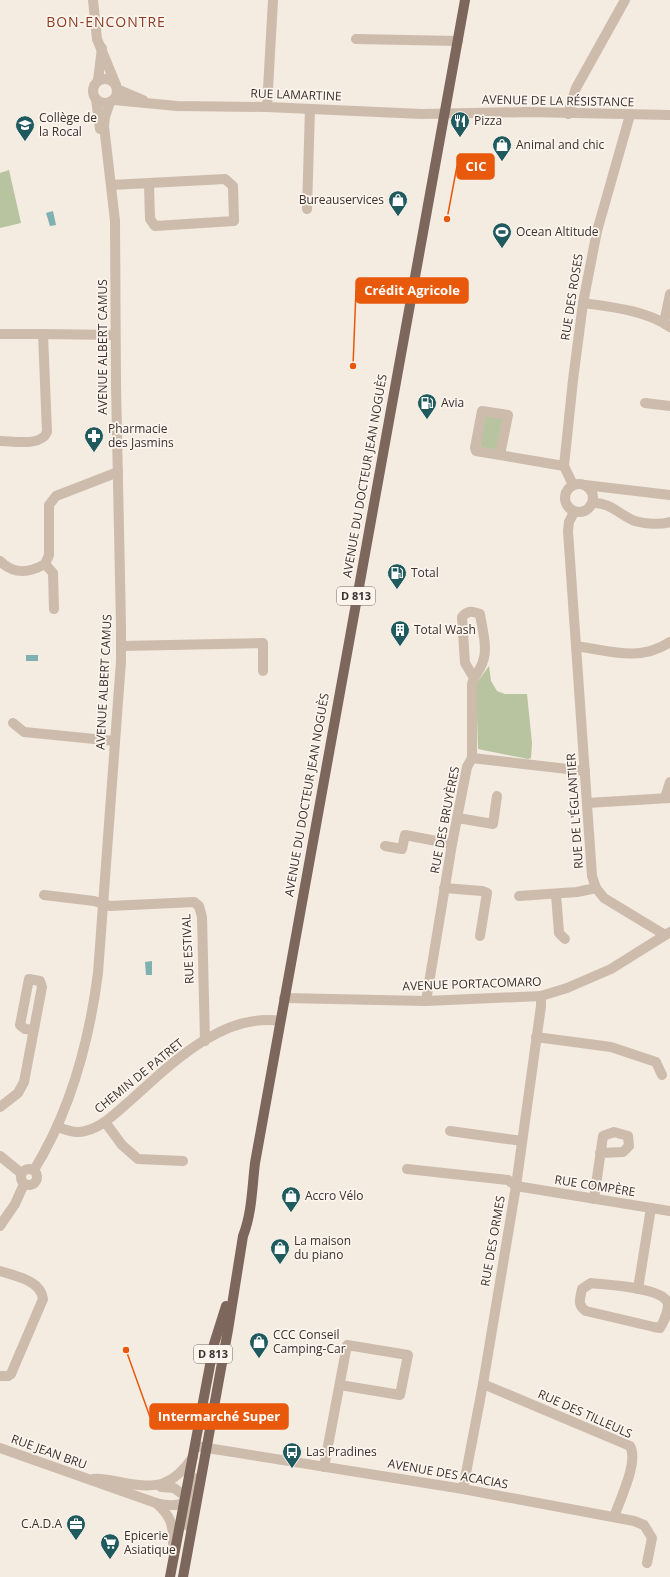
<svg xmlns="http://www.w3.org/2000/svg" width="670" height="1577" font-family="'Open Sans',sans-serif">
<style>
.green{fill:#b8c4a0}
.water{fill:#7fb0b2}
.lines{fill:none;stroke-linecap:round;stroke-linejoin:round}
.minor{stroke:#cdbbac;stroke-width:10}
.major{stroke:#7d675c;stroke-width:10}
.labels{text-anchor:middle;stroke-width:3.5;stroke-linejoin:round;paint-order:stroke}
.shield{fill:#fbf5ee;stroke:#756b66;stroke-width:1}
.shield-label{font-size:11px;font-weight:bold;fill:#3b302b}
.street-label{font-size:12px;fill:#3b302b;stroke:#fbf5ee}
.poi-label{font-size:12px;fill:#3b302b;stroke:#fbf5ee;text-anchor:start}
.quarter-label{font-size:14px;letter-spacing:1px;fill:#8c3b22;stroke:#fbf5ee}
.leader{fill:none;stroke:#e8590c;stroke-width:1.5}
.callout-dot{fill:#e8590c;stroke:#fbf5ee;stroke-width:1.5}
.callout{fill:#e8590c;stroke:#e8590c;stroke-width:1.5}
.callout-label{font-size:13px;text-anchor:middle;font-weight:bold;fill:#fff}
</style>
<rect width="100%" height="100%" fill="#f4ebe1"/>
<g class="green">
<path d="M9,170L21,223L0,228V173Z"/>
<path d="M485,415L503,419L497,450L480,447Z"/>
<path d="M489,666L491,681L497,691L505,694H527L532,743L531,758L528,759L478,749L476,684Z"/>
</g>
<g class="water">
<path d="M53,211L56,225L50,226L46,213Z"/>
<rect x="26" y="655" width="12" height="6"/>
<path d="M152,961V975H146L145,962Z"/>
</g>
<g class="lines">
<g class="minor">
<path d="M93,0L97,39L116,85"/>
<path d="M356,39L458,41"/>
<circle cx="105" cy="91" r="12"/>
<path d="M98,80L102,48"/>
<path d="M117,89L143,100"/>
<path d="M96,99L100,129"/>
<path d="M114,100L177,106L267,107L422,114L528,112L670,115"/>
<path d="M267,107L273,0"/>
<path d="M568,114L576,88L625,0"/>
<path d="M111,185L225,179L233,186L234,221L155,226L150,219L149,184"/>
<path d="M307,209L310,109"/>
<path d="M583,303C612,307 645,310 670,327"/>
<path d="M664,323L670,294"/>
<path d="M0,334H43"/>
<path d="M645,403L670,406"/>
<path d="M0,441C13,441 41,447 47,432L43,334L115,335"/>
<path d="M500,455L508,415L482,411L475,448L476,451L564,466"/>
<circle cx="579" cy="498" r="14"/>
<path d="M573,485L564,466L573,380L583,303L597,231L630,115"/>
<path d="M585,485L670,495"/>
<path d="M592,503C611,502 619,515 635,521C645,524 660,525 670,522"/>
<path d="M574,512L569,522L568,531L592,876L596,888L604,898L665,935"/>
<path d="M0,561C14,575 29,573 45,564L49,555V505L56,496L118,472"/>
<path d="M45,564L53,573L54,609"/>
<path d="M121,646L263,643V671"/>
<path d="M576,646C610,651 640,662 670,642"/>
<path d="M13,723L24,732L115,741"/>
<path d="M472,758V684C474,675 481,670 483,661C488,648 482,628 480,614C472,611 468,610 462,617L465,663L474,678"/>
<path d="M665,798L670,782"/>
<path d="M587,803L670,798"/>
<path d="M458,818L493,824L497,796"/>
<path d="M385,846L402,849L405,835L452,844"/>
<path d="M444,888L482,891L487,893L480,936"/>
<path d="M556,894L559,933L565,939"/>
<path d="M44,895L94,901L110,906L194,902L199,906L202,917L205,1041"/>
<path d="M519,896L577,892L596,888"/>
<path d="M284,998L426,1001L541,996L567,988L611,969L670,932"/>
<path d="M426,1001L452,844L467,767L472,758L585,771"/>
<path d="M536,1037L611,1047L656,1062L662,1075"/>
<path d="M0,1107L18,1093L24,1082L42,987L40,981L29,979L20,1025L25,1029L34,1030"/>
<path d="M105,1122L122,1145L138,1159L183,1161"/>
<path d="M58,1127C67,1130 76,1134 85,1131C103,1127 118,1111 132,1099C171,1064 223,1012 280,1021"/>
<path d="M450,1131L522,1141"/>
<path d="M0,1156L21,1173"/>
<circle cx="29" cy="1177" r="8"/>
<path d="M407,1169L508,1180L516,1186L670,1211"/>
<path d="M34,1170C71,1110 89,1043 98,973L121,661V626L116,385L115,221L104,126L105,117L110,102"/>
<path d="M594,1199L603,1136L614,1132L628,1136L629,1146L623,1152L600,1153"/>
<path d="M0,1226L15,1204L24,1184"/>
<path d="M0,1271C15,1276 41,1280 43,1299L11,1374L8,1376H0"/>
<path d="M591,1283C608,1285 658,1287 667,1301C670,1307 664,1322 660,1328L654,1327L586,1311C577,1305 580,1299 582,1289Z"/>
<path d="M638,1289L651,1208"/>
<path d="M483,1384L630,1446C639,1462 620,1499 614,1517"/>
<path d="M195,1446L463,1489L634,1521L644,1525L652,1538L647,1563"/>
<path d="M0,1448L156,1503C170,1515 174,1525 173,1543"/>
<path d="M324,1467L347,1345L408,1355L400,1395L340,1385"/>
<path d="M93,1479C103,1478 113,1481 124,1483C157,1489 173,1486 193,1457"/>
<path d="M161,1487L174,1488L189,1499L188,1526"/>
<path d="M463,1489L483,1384L516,1186L541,1006V996"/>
<path d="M156,1503C185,1510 188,1501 199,1477"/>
</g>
<g class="major">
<path d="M170,1577L214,1344L226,1306"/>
<path d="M183,1577L228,1330L243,1236C252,1213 252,1188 255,1163L465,0"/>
</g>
</g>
<defs>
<g id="restaurant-pin" transform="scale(1)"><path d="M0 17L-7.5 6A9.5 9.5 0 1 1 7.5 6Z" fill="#1f5a5e" stroke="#fbf5ee"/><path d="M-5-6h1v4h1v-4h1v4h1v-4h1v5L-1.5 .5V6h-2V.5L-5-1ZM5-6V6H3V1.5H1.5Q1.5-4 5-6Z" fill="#fff"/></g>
<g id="school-pin" transform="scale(1)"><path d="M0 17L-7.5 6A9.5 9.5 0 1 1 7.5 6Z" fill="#1f5a5e" stroke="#fbf5ee"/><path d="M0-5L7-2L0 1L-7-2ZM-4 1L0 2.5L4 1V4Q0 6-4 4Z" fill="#fff"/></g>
<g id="shop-pin" transform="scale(1)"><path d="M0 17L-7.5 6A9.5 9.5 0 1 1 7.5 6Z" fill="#1f5a5e" stroke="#fbf5ee"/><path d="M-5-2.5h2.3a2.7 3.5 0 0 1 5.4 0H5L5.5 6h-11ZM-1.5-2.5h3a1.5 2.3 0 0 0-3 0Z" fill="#fff"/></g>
<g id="stadium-pin" transform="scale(1)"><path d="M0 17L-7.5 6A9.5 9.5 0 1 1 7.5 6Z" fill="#1f5a5e" stroke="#fbf5ee"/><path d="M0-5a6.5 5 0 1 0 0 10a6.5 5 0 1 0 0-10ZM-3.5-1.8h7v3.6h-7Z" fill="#fff"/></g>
<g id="fuel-pin" transform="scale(1)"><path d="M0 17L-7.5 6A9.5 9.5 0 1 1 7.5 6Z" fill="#1f5a5e" stroke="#fbf5ee"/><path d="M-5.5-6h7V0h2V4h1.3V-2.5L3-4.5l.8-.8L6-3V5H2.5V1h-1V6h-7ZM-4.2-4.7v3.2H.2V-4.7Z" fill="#fff"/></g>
<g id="pharmacy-pin" transform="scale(1)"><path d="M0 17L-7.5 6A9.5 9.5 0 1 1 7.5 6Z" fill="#1f5a5e" stroke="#fbf5ee"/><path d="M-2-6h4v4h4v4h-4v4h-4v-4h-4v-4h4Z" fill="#fff"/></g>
<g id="building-pin" transform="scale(1)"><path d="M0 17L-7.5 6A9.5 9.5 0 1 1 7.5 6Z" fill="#1f5a5e" stroke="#fbf5ee"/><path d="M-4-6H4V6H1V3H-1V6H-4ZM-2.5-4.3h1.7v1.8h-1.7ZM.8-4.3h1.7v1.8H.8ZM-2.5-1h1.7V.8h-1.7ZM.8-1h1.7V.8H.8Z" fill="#fff"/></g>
<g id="bus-pin" transform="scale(1)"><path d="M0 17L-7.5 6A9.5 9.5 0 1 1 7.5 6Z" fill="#1f5a5e" stroke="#fbf5ee"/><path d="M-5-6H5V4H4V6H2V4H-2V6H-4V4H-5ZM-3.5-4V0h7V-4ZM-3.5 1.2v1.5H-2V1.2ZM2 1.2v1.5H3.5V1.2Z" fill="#fff"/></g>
<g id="office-pin" transform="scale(1)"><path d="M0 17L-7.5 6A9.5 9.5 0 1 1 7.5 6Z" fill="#1f5a5e" stroke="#fbf5ee"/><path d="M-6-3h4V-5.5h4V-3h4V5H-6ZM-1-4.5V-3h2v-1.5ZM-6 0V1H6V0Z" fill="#fff"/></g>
<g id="supermarket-pin" transform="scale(1)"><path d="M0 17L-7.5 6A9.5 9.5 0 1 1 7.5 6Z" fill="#1f5a5e" stroke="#fbf5ee"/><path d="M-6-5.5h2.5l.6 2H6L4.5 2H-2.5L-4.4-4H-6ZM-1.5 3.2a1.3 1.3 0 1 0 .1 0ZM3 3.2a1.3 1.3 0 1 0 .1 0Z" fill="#fff"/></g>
</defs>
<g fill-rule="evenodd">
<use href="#restaurant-pin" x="460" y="121"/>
<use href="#school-pin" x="25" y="125"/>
<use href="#shop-pin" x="502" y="145"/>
<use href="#shop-pin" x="398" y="200"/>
<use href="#stadium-pin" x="502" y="232"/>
<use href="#fuel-pin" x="427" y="403"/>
<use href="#pharmacy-pin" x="94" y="436"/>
<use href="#fuel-pin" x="397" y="573"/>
<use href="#building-pin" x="400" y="630"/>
<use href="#shop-pin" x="291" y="1196"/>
<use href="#shop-pin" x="280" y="1248"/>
<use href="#shop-pin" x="259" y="1342"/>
<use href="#bus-pin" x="292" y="1452"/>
<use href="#office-pin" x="76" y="1524"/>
<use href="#supermarket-pin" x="110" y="1543"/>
</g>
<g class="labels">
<g class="shield">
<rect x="337" y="587" width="38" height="18" rx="3"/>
<rect x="194" y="1345" width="38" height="18" rx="3"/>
</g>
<g class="shield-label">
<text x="356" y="600">D 813</text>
<text x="213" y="1358">D 813</text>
</g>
<g class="street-label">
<text transform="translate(296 95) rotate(2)" y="4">RUE LAMARTINE</text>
<text transform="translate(558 101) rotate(1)" y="4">AVENUE DE LA RÉSISTANCE</text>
<text transform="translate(572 297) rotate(-81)" y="4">RUE DES ROSES</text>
<text transform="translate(103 347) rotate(-90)" y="4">AVENUE ALBERT CAMUS</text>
<text transform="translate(365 476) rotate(-80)" y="4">AVENUE DU DOCTEUR JEAN NOGUÈS</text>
<text transform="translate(104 682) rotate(-87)" y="4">AVENUE ALBERT CAMUS</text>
<text transform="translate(307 795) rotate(-80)" y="4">AVENUE DU DOCTEUR JEAN NOGUÈS</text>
<text transform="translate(575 811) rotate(-94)" y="4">RUE DE L'ÉGLANTIER</text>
<text transform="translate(445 820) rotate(-79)" y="4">RUE DES BRUYÈRES</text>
<text transform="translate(188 949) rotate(-93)" y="4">RUE ESTIVAL</text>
<text transform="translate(472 984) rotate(-2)" y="4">AVENUE PORTACOMARO</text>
<text transform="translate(139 1076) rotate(-39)" y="4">CHEMIN DE PATRET</text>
<text transform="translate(595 1186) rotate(9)" y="4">RUE COMPÈRE</text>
<text transform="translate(493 1241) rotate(-80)" y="4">RUE DES ORMES</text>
<text transform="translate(585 1414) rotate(24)" y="4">RUE DES TILLEULS</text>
<text transform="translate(49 1452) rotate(20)" y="4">RUE JEAN BRU</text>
<text transform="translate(448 1474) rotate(10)" y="4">AVENUE DES ACACIAS</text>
</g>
<g class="poi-label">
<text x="39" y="122">Collège de<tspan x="39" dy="14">la Rocal</tspan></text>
<text x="474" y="125">Pizza</text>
<text x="516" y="149">Animal and chic</text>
<text x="384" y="204" text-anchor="end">Bureauservices</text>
<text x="516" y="236">Ocean Altitude</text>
<text x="441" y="407">Avia</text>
<text x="108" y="433">Pharmacie<tspan x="108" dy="14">des Jasmins</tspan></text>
<text x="411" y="577">Total</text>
<text x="414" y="634">Total Wash</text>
<text x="305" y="1200">Accro Vélo</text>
<text x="294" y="1245">La maison<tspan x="294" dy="14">du piano</tspan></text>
<text x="273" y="1339">CCC Conseil<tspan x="273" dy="14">Camping-Car</tspan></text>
<text x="306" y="1456">Las Pradines</text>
<text x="62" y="1528" text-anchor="end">C.A.D.A</text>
<text x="124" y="1540">Epicerie<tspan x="124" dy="14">Asiatique</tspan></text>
</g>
<g class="quarter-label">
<text x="106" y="27">BON-ENCONTRE</text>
</g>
</g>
<path class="leader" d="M447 219L457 166M353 366L356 290M126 1350L150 1417"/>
<g class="callout-dot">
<circle cx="447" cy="219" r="4"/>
<circle cx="353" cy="366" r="4"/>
<circle cx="126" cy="1350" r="4"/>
</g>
<g class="callout">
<rect x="457" y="154" width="37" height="25" rx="4"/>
<rect x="356" y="278" width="112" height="25" rx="4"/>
<rect x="150" y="1404" width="138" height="25" rx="4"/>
</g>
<g class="callout-label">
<text x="476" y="171">CIC</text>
<text x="412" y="295">Crédit Agricole</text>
<text x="219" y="1421">Intermarché Super</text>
</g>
</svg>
